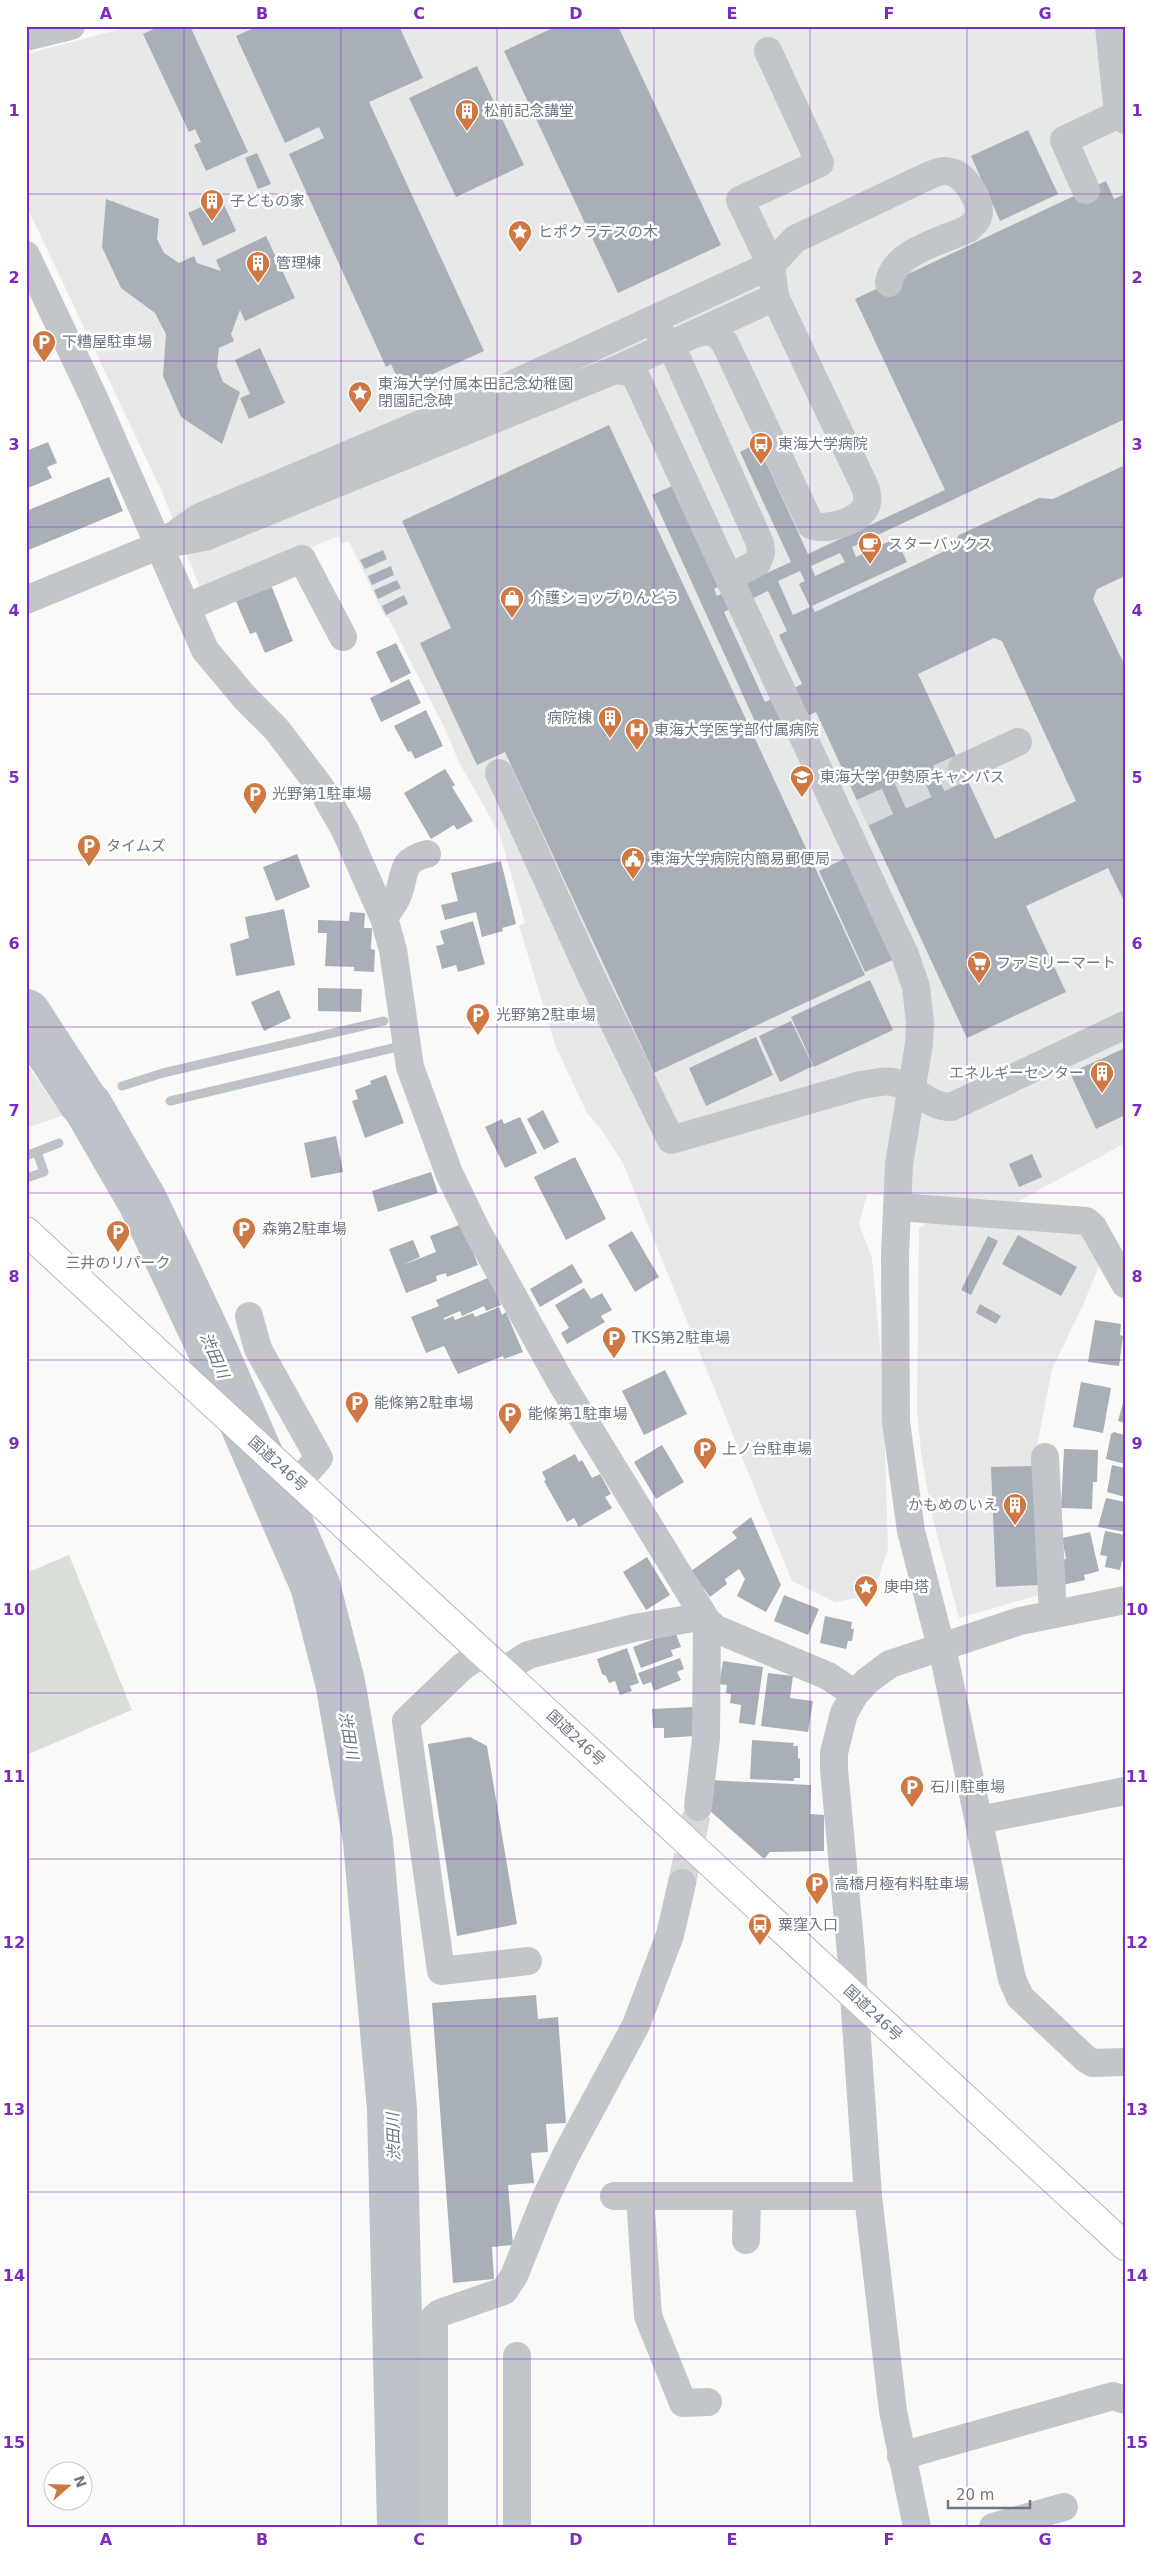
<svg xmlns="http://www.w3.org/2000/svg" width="1151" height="2553" font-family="'DejaVu Sans','Noto Sans JP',sans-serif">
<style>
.built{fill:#e7e9e8}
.green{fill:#d9ded8}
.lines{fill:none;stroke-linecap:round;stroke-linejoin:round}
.stream{stroke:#bdc3c9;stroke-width:9}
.river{stroke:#bdc3c9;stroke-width:50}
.building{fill:#a9afb6;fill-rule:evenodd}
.minor-tunnel{stroke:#d6d9db;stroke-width:28;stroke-dasharray:28 14;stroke-linecap:butt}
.highway-casing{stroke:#b6b8bc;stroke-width:30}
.minor{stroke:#c2c5c9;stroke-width:28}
.highway{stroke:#fff;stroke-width:28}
.grid{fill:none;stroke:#7b2cbf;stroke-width:1;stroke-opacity:0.55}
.labels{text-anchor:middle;stroke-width:5;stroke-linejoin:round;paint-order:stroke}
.poi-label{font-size:15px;fill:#6d7785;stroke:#fff;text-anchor:start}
.street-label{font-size:15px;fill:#6d7785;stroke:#fff}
.water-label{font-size:16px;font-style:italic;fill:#69767f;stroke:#fff}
.neatline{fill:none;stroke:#7b2cbf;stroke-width:2}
.grid-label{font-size:16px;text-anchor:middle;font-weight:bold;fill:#7b2cbf}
</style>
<rect width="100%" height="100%" fill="#f9faf8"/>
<g class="built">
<path d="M132,26H1125V1143L1012,1205L867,1194L859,1224L872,1258L883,1379L888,1549L873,1595L835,1602L792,1581L623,1163L600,1128L587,1113L556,1047L519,926L525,923L500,835L459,762L444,727L388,617H385L349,541L342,544L339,536L208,589L200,588L162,492L26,205V54Z"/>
<path d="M26,1063L62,1116L26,1128Z"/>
<path d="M928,1223L1085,1233L1101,1261L1083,1305L1052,1369L1037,1446L1042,1594L959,1618L931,1512L921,1452L917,1411L919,1228Z"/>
</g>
<path class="green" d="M69,1555L132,1710L26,1755V1573Z"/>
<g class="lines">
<g class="stream">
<path d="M122,1086L163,1073L384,1021"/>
<path d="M170,1101L397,1047"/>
<path d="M88,1107L104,1094"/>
<path d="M26,1156L59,1143"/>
<path d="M26,1178L44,1172L37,1152"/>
</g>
<path class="river" d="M26,1014L82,1100L88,1107L143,1202L208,1340L315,1585L340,1682L368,1841L392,2109L402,2527"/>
</g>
<g class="building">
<path d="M160,26H190L248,152L206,171L194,145L201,142L195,129L189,132L143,34Z"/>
<path d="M258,26H399L423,78L369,102L484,351L402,388L391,364L386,367L289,154L324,138L319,127L285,143L236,36Z"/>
<path d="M557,26H618L721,245L618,293L504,51Z"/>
<path d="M477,66L524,165L456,197L409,98Z"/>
<path d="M1028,130L1058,194L1000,221L971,156Z"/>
<path d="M257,153L271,184L258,189L245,158Z"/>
<path d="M1106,181L1114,199L1125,194V419L852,547L856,557L896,538L907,562L812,606L815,612L951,548L959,535L1039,498L1053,499L1125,465V576L1097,589L1093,599L1125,666V903L1108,868L1026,906L1066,992L967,1038L816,712L762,737L652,495L681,482L728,582L714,589L717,596L791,562L740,452L757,443L808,554L945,490L855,299ZM840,553L845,562L815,576L811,566ZM800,571L805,581L799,584L810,607L793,615L778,581ZM768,591L787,631L779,635L802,684L765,702L724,612ZM994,638L1002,641L1076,801L995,839L918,674Z"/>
<path d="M221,198L236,231L203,246L188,213Z"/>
<path d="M106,199L159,219L157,239L164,253L179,263L194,256L197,263L221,271L216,260L266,236L295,298L245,321L240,310L231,334L234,341L219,348L217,366L223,382L240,392L222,444L181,417L163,376L166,334L155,313L121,288L102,247Z"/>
<path d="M260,348L285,403L249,419L240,398L250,394L235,360Z"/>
<path d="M609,425L865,975L654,1073L505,752L477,765L420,643L451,628L402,521Z"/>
<path d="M48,442L57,463L47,467L52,478L28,488L26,451Z"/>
<path d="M109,477L123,511L26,551V511Z"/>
<path d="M383,550L387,559L365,569L360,560Z"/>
<path d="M391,566L394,575L372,585L368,576Z"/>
<path d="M397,580L401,588L378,599L374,590Z"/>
<path d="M272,587L293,641L265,653L256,632L250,634L236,601Z"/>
<path d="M404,595L408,604L386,615L382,606Z"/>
<path d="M396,643L411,673L391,683L376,652Z"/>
<path d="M409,679L421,703L381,722L370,698Z"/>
<path d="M426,710L443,746L415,759L411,751L408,752L394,726Z"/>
<path d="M445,769L455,785L452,787L473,821L457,830L454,825L431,839L404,793Z"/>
<path d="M297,854L310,887L276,901L263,867Z"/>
<path d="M848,857L895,959L865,972L819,871Z"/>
<path d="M501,861L516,924L502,928L503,931L482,937L476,912L445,920L441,905L458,901L451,873Z"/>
<path d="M284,909L295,965L236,976L230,944L249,938L245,917Z"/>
<path d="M350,912L365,913L364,928H372L371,949L375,950L374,972L354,971V967L325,966L327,933H318V920L349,921Z"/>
<path d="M473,921L485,964L458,972L456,965L442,969L436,946L444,944L440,931Z"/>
<path d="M870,980L893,1030L814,1067L791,1017Z"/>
<path d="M318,988L362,989L361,1012L318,1011Z"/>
<path d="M279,990L291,1018L264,1031L251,1002Z"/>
<path d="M791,1021L813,1066L780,1082L759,1036Z"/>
<path d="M756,1037L773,1075L706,1106L689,1068Z"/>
<path d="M1125,1048V1115L1096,1129L1070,1073Z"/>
<path d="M386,1075L404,1123L365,1138L352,1101L358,1099L355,1090L371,1084L370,1081Z"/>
<path d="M543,1110L559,1142L544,1150L527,1119Z"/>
<path d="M520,1117L537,1153L505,1168L485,1127L502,1119L504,1124Z"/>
<path d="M336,1136L343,1172L311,1178L304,1143Z"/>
<path d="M1032,1154L1042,1177L1019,1187L1009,1164Z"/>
<path d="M575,1157L606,1219L566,1240L534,1177Z"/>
<path d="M431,1172L438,1193L378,1212L372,1191Z"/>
<path d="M462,1224L478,1265L447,1277L446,1273L436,1276L437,1281L406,1293L389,1249L413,1240L420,1257L403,1265L436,1252L430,1236Z"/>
<path d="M632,1231L659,1277L635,1292L608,1245Z"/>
<path d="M1018,1235L1077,1267L1061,1296L1002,1264Z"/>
<path d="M988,1236L998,1241L971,1295L961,1290Z"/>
<path d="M572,1264L583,1282L540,1307L530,1289Z"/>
<path d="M490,1277L501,1305L486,1311L484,1306L462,1316L460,1311L444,1318V1320L453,1316L455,1320L473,1313L475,1317L499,1307L502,1315L506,1312L523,1352L504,1359L503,1356L458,1374L444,1346L426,1353L411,1317L439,1306L436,1300Z"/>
<path d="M584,1288L591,1299L602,1293L612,1310L601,1316L605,1322L567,1344L561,1333L569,1328L555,1305Z"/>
<path d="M980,1304L1001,1316L996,1324L976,1313Z"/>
<path d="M1095,1320L1121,1324L1120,1335L1123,1336L1119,1366L1088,1362Z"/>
<path d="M665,1370L687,1414L644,1435L622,1391Z"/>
<path d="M1081,1382L1111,1388L1103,1433L1073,1427Z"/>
<path d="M1125,1396V1423L1118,1421Z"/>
<path d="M1114,1432L1125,1435V1464L1106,1459L1111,1434Z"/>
<path d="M662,1445L684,1482L656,1499L634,1462Z"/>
<path d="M1064,1449L1098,1450L1097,1482H1093L1092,1509L1061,1508Z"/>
<path d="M575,1454L579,1462L582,1460L592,1478L600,1474L611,1494L605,1497L612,1508L579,1527L574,1518L567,1522L544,1481L546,1480L542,1472Z"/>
<path d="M1112,1465L1125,1468V1497L1107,1492Z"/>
<path d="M1033,1466L1038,1585L996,1587L991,1467Z"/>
<path d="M1106,1498L1125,1502V1532L1098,1527Z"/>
<path d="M751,1517L781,1585L766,1612L737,1596L745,1579L739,1569L725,1579L727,1584L710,1597L691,1571L737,1538L732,1532Z"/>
<path d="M1105,1531L1125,1535V1561H1122L1120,1570L1105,1567L1107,1556L1100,1555Z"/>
<path d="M1090,1532L1099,1571L1084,1575L1085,1580L1063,1585L1058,1560L1066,1559L1062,1538Z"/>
<path d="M647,1557L670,1595L646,1610L623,1572Z"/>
<path d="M784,1595L819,1609L808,1635L774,1621Z"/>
<path d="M825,1616L852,1622L851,1629H854L852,1641H848L846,1649L820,1643Z"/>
<path d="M675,1631L681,1647L671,1650L673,1656L641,1668L633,1647Z"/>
<path d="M627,1648L639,1683L630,1686L632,1691L620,1695L615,1681L609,1683L606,1676L602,1674L597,1659Z"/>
<path d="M680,1658L684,1669L677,1672L681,1680L654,1691L651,1682L643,1685L638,1673Z"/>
<path d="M723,1661L763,1667L755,1725L739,1723L741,1705L730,1703L731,1694L726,1693L727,1685L719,1684Z"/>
<path d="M768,1673L793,1676L790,1698L813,1701L808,1732L761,1726Z"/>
<path d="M693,1707L694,1736L664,1738V1728H653L652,1709Z"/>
<path d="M470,1737L487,1746L517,1924L457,1936L428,1744Z"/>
<path d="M752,1740L794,1743L793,1746H798V1758L800,1759V1778H794V1781L750,1779Z"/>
<path d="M708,1780L811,1785L810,1814L824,1815V1851L770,1852L764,1859L708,1809Z"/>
<path d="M536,1995L538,2019L558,2017L566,2123L546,2124L548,2152L531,2153L534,2183L508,2185L513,2245L492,2247L494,2279L453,2283L432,2003Z"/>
</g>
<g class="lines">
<g class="minor-tunnel">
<path d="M862,813L962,768"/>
<path d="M682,1883L698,1807"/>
</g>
<g class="highway-casing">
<path id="highway" d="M26,1231L1125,2246"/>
</g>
<g class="minor">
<path d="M1109,26L1117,105L1125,120"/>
<path d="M26,37L71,26"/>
<path d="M1086,190L1064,140L1121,113"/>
<path d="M26,255L94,398L205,650L246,699L277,730L321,788L345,830L384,918L393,950L410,1067L449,1173L476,1229L560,1381L707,1621L716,1629L828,1676L855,1694"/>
<path d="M698,333C711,329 717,333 725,343L811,525C825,531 857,522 865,508C869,502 867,496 866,489L775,297L771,265L740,200L820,163L768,51"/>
<path d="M615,370L629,372L636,377L729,578L757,563L761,553L760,543L671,345L659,332"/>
<path d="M160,545L198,518L494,393L771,265L795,239L928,176C935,173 943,169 951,172C965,175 983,202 978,217C977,222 972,225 968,229C943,240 892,253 889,283"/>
<path d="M729,578L905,955L916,987L920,1022L919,1044L899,1164L895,1255L896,1422L911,1531L946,1666L1012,1979L1020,1997L1086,2059L1093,2063L1125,2062"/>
<path d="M26,600L160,545L205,537L615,370L775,297"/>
<path d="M187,607L302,559L343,637"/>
<path d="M962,768L1018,742"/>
<path d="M499,773L591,976L671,1140L861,1085C871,1084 883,1080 893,1082C914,1086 928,1107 951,1107L1125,1025"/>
<path d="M384,918C388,911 394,904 397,897C407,875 398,861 427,854"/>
<path d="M897,1207L1086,1221L1093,1227L1125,1284"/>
<path d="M249,1316L258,1349L319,1458L298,1482"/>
<path d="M1045,1457L1053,1614"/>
<path d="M482,1653L462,1667L406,1721L441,1971L528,1961"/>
<path d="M503,1671L528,1655L634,1628L688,1619L702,1613"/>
<path d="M698,1807L706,1738L707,1621"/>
<path d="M979,1820L1125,1791"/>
<path d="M614,2196H868"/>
<path d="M640,2196L648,2316L683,2403L708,2402"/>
<path d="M746,2240L747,2196"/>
<path d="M517,2356V2527"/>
<path d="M901,2456L1113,2396L1125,2400"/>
<path d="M434,2527V2318L440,2313L504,2291L514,2276L545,2199L566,2155L636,2025L670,1935L682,1883"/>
<path d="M917,2527L893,2411L868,2196L851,1953L834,1769V1753L844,1713L855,1694L867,1681L890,1664L1020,1621L1125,1600"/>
<path d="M993,2527L1064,2507"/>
</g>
<use href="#highway" class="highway"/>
</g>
<path class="grid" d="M184,26V2527M341,26V2527M497,26V2527M654,26V2527M810,26V2527M967,26V2527M26,194H1125M26,361H1125M26,527H1125M26,694H1125M26,860H1125M26,1027H1125M26,1193H1125M26,1360H1125M26,1526H1125M26,1693H1125M26,1859H1125M26,2026H1125M26,2192H1125M26,2359H1125"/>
<defs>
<g id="building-pin" transform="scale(1.25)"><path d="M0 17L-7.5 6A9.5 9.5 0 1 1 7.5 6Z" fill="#ce7944" stroke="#fff"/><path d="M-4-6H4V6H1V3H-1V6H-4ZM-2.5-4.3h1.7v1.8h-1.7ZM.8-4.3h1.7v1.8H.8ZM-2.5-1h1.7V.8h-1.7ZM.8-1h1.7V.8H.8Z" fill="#fff"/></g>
<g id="sight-pin" transform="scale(1.25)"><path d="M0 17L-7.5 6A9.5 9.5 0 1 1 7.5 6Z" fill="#ce7944" stroke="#fff"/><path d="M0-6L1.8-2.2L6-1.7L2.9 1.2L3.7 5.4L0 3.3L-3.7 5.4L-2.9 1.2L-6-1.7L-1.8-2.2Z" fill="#fff"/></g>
<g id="parking-pin" transform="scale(1.25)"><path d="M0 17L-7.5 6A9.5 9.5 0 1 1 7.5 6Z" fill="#ce7944" stroke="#fff"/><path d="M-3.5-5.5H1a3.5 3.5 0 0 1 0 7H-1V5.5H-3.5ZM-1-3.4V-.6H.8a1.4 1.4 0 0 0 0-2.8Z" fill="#fff"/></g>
<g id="bus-pin" transform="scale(1.25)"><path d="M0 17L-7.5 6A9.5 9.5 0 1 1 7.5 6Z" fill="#ce7944" stroke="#fff"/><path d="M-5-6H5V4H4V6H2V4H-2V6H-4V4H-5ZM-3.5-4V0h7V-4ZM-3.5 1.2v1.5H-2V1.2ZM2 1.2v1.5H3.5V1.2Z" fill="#fff"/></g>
<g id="cafe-pin" transform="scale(1.25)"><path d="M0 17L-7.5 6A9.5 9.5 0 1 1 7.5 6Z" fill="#ce7944" stroke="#fff"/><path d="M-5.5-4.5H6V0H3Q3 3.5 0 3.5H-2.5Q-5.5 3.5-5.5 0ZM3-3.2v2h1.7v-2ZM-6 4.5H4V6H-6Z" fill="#fff"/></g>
<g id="shop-pin" transform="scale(1.25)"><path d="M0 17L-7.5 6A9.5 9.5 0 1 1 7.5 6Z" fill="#ce7944" stroke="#fff"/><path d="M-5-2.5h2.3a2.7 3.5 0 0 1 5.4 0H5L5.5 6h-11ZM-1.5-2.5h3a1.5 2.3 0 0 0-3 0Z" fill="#fff"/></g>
<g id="hospital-pin" transform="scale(1.25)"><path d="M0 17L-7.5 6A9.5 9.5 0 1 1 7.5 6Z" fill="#ce7944" stroke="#fff"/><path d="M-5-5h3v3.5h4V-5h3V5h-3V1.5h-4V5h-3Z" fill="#fff"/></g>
<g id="university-pin" transform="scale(1.25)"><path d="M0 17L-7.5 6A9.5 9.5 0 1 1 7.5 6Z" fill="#ce7944" stroke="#fff"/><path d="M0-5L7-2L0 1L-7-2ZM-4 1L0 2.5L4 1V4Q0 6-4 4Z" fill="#fff"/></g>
<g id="civic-pin" transform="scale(1.25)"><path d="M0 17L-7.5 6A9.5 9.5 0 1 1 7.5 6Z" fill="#ce7944" stroke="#fff"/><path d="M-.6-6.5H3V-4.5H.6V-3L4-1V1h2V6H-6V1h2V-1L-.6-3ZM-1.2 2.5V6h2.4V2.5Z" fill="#fff"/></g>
<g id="supermarket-pin" transform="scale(1.25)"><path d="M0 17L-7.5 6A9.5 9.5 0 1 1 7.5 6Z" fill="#ce7944" stroke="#fff"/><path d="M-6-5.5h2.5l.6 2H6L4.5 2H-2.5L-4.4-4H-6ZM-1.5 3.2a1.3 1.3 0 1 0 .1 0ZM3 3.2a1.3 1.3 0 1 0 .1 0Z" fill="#fff"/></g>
</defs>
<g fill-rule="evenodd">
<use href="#building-pin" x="467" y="111"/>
<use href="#building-pin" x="212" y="201"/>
<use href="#sight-pin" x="520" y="232"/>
<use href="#building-pin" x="258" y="263"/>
<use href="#parking-pin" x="44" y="342"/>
<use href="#sight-pin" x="360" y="393"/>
<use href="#bus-pin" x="761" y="444"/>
<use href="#cafe-pin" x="870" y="544"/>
<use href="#shop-pin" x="512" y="598"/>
<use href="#building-pin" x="610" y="718"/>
<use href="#hospital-pin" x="637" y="730"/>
<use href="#university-pin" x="802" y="777"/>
<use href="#parking-pin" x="255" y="794"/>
<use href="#parking-pin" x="89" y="846"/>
<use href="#civic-pin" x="633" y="859"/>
<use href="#supermarket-pin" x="979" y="963"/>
<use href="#parking-pin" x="478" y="1015"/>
<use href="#building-pin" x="1102" y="1073"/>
<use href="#parking-pin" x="244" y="1229"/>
<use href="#parking-pin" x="118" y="1232"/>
<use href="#parking-pin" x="614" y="1338"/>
<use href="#parking-pin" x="357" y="1403"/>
<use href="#parking-pin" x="510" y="1414"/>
<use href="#parking-pin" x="705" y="1449"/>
<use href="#building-pin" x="1015" y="1505"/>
<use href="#sight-pin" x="866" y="1587"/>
<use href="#parking-pin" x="912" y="1787"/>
<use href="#parking-pin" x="817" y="1884"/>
<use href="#bus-pin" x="760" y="1925"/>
</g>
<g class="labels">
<g class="poi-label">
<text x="484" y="116">松前記念講堂</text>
<text x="230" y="206">子どもの家</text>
<text x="538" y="237">ヒポクラテスの木</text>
<text x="276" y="268">管理棟</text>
<text x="62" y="347">下糟屋駐車場</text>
<text x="378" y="389">東海大学付属本田記念幼稚園<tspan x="378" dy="17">閉園記念碑</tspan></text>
<text x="778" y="449">東海大学病院</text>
<text x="888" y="549">スターバックス</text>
<text x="530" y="603">介護ショップりんどう</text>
<text x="592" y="723" text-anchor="end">病院棟</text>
<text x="654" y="735">東海大学医学部付属病院</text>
<text x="820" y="782">東海大学 伊勢原キャンパス</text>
<text x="272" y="799">光野第1駐車場</text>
<text x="106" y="851">タイムズ</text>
<text x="650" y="864">東海大学病院内簡易郵便局</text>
<text x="996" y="968">ファミリーマート</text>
<text x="496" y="1020">光野第2駐車場</text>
<text x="1084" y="1078" text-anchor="end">エネルギーセンター</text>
<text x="262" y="1234">森第2駐車場</text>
<text x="118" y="1268" text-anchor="middle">三井のリパーク</text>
<text x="632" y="1343">TKS第2駐車場</text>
<text x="374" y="1408">能條第2駐車場</text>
<text x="528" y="1419">能條第1駐車場</text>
<text x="722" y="1454">上ノ台駐車場</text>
<text x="998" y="1510" text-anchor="end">かもめのいえ</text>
<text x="884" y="1592">庚申塔</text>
<text x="930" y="1792">石川駐車場</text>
<text x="834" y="1889">高橋月極有料駐車場</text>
<text x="778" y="1930">粟窪入口</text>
</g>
<g class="street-label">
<text transform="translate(278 1464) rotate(42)" y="5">国道246号</text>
<text transform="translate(576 1738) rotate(43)" y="5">国道246号</text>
<text transform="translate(873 2013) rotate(43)" y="5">国道246号</text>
</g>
<g class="water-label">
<text transform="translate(215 1355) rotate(66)" y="6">渋田川</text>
<text transform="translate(349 1735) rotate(80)" y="6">渋田川</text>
<text transform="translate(393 2137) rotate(-92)" y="6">渋田川</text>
</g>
</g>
<rect width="1151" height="2553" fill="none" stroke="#ffffff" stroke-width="55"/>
<g transform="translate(68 2486) rotate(70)"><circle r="24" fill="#ffffff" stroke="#c5c9ce"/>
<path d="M0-4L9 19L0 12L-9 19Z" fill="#ce7944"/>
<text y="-8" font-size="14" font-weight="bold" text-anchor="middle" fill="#6d7785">N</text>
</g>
<path d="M948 2500v8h82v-8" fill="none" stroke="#6d7785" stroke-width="2.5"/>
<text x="956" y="2500" font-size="15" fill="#6d7785" stroke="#ffffff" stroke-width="4" paint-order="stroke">20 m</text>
<rect x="28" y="28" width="1096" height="2498" class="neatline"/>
<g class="grid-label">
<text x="106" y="19">A</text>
<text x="262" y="19">B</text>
<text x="419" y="19">C</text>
<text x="576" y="19">D</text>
<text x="732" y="19">E</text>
<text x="889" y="19">F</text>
<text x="1045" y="19">G</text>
<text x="14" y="116">1</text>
<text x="1137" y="116">1</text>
<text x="14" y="283">2</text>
<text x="1137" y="283">2</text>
<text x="14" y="450">3</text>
<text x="1137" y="450">3</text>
<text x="14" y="616">4</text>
<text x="1137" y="616">4</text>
<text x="14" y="783">5</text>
<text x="1137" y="783">5</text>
<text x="14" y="949">6</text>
<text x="1137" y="949">6</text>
<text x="14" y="1116">7</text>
<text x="1137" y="1116">7</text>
<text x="14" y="1282">8</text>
<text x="1137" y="1282">8</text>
<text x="14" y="1449">9</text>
<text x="1137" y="1449">9</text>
<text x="14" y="1615">10</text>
<text x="1137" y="1615">10</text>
<text x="14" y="1782">11</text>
<text x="1137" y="1782">11</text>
<text x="14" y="1948">12</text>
<text x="1137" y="1948">12</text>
<text x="14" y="2115">13</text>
<text x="1137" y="2115">13</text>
<text x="14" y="2281">14</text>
<text x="1137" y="2281">14</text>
<text x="14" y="2448">15</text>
<text x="1137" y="2448">15</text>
<text x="106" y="2545">A</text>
<text x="262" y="2545">B</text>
<text x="419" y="2545">C</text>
<text x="576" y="2545">D</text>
<text x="732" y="2545">E</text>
<text x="889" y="2545">F</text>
<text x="1045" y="2545">G</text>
</g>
</svg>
